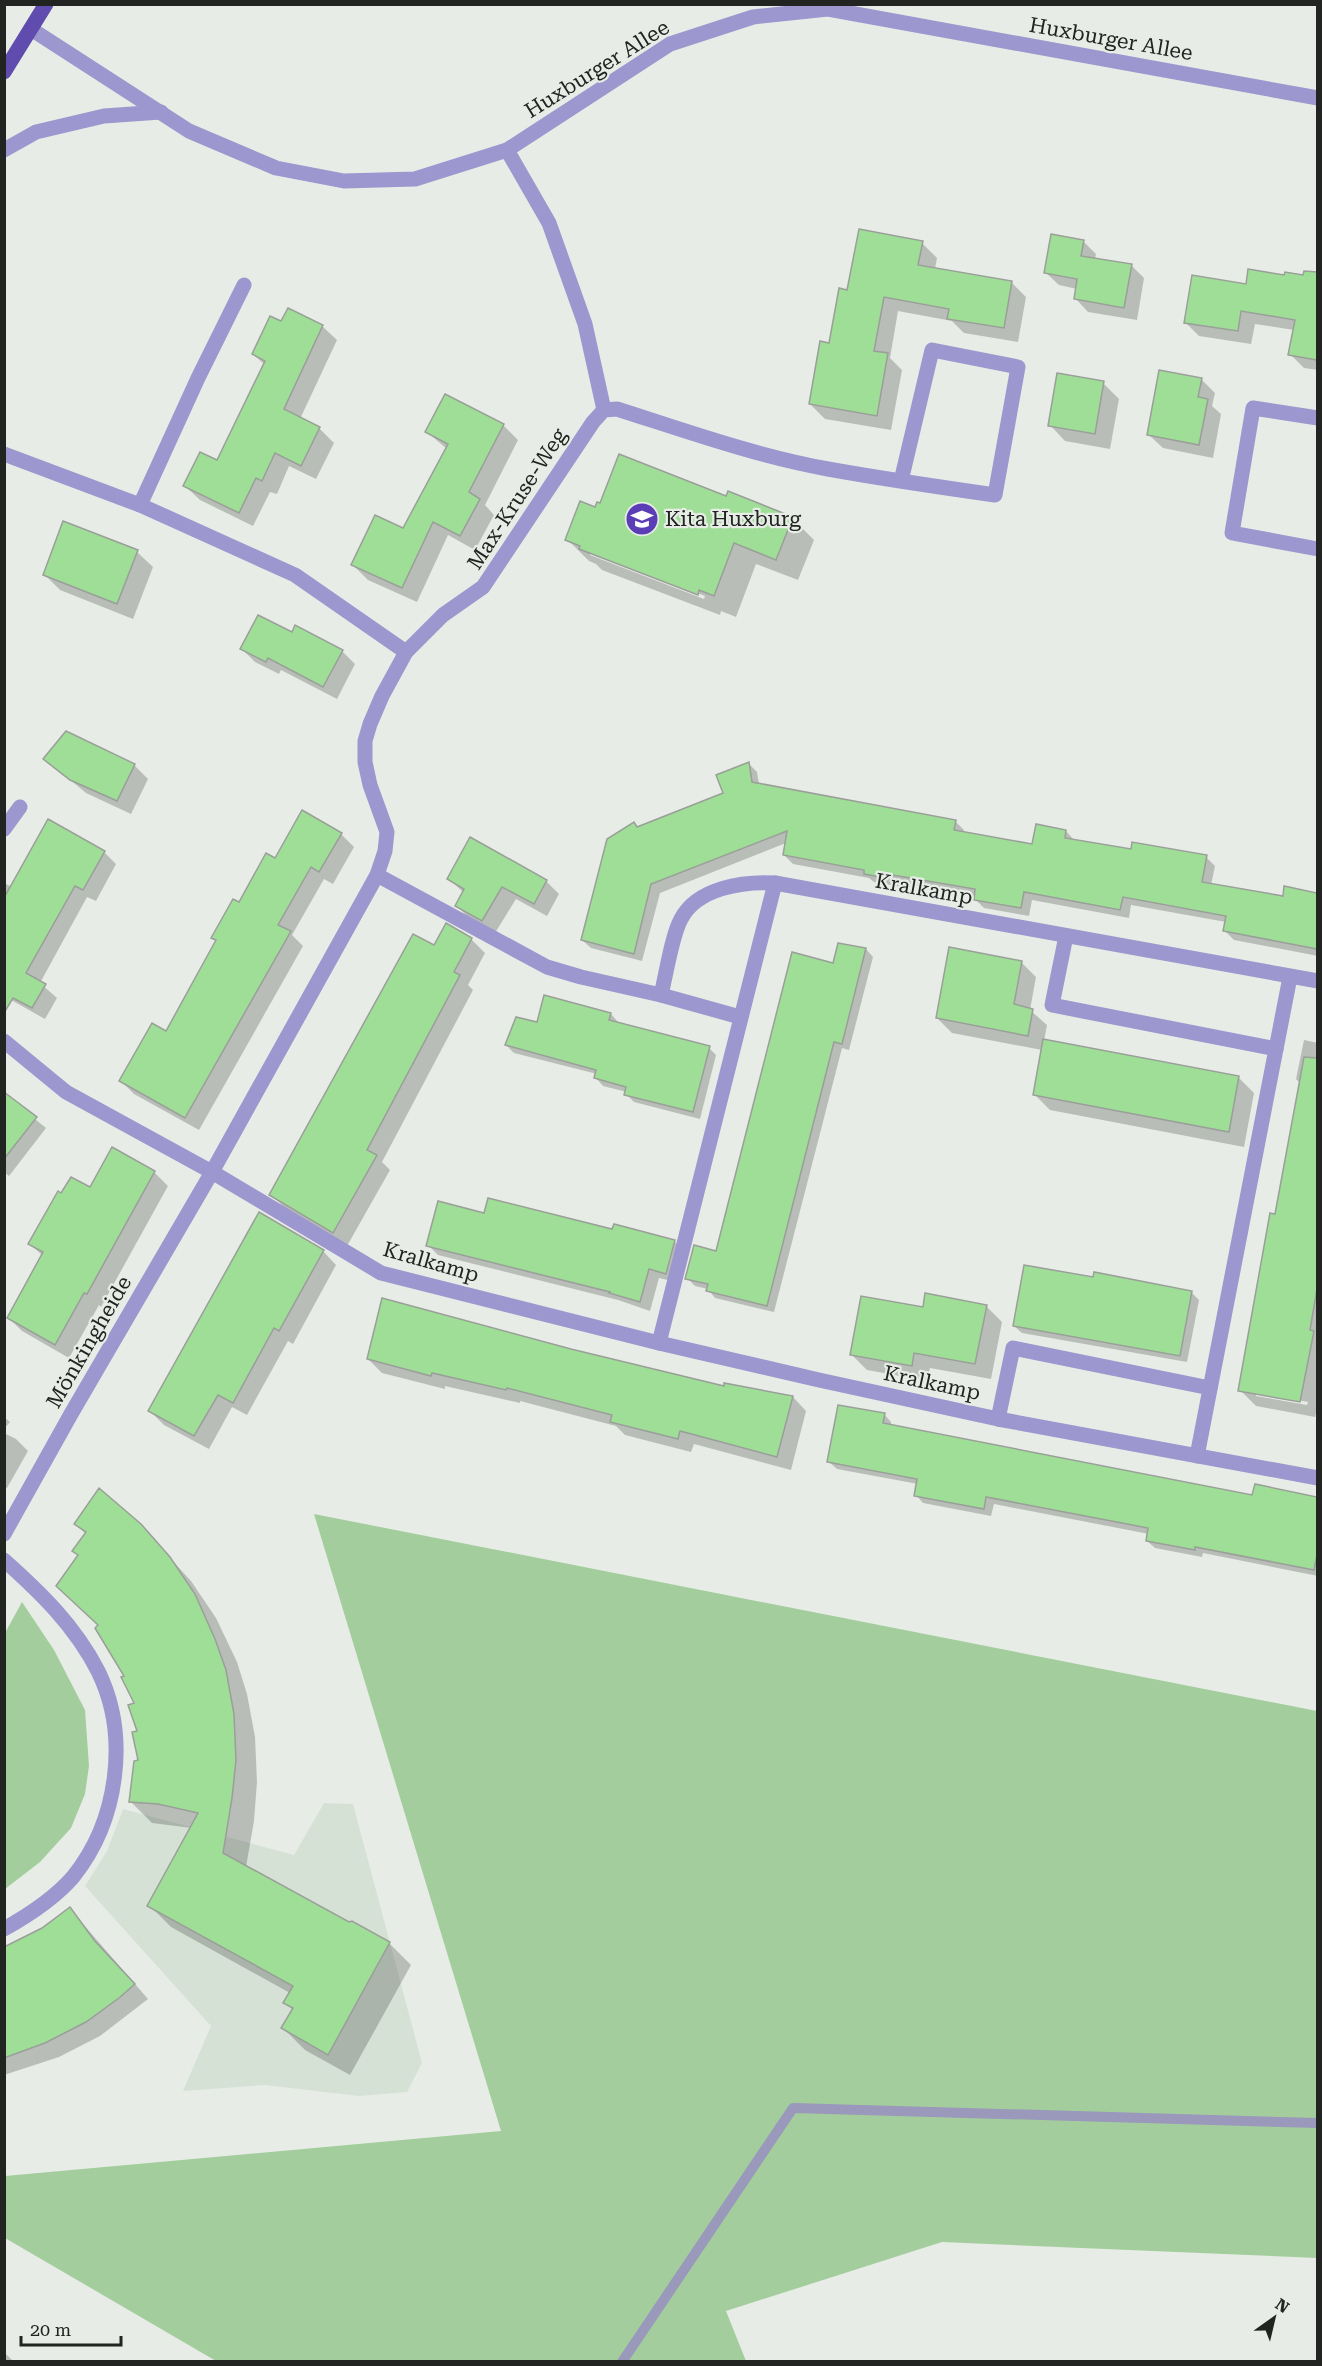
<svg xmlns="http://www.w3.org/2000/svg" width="1322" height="2366" font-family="'Roboto Serif',serif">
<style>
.built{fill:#d6e1d5}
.green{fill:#a4cd9e}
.shadow{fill:#0003;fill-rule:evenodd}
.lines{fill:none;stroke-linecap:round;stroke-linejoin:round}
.stream{stroke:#9a98bb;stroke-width:10}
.building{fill:#9fde96;stroke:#9a9f99;stroke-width:1.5}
.minor{stroke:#9c97ce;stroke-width:15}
.primary{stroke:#5f4cae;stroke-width:15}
.labels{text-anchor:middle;stroke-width:4.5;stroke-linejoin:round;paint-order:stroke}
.street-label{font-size:21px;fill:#222422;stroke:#e7ede6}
.poi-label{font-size:21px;fill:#222422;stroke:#e7ede6;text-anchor:start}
</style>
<rect width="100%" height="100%" fill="#e7ede6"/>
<path class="built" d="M324,1803L353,1804L422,2063L407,2092L359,2096L265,2085L183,2091L211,2026L85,1886L107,1851L123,1809L294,1855Z"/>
<g class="green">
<path d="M314,1514L1317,1711V2258L942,2242L726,2311L746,2361H216L5,2238V2176L501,2131Z"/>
<path d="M22,1602L54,1650L85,1710L89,1766L85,1794L71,1828L40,1862L5,1889V1633Z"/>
</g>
<g class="shadow">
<path d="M1083,241L1096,254L1095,259L1131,265L1144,278L1137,320L1088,312L1076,299L1077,289L1059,285L1046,273Z"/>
<path d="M922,243L937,258L935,269L1011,282L1026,297L1018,342L964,333L952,321L898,311L890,358L902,370L891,430L825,419L810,404L848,291Z"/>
<path d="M1286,273L1318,279V370L1304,368L1290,354L1294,330L1255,324L1251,344L1199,336L1185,322L1247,286L1285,277Z"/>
<path d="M322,326L337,340L300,419L319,428L334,443L316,479L289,466L277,494L270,492L253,526L200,500L185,486L218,462L265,365L253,354Z"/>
<path d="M1201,379L1215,393L1212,406L1221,414L1213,458L1163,448L1149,435Z"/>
<path d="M1103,383L1119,399L1110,449L1065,441L1050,425Z"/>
<path d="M503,425L518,440L485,505L494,515L475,550L448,535L417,602L368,580L353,565L403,530L447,449L427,432Z"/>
<path d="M727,498L792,518L814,540L798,580L756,564L736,617L721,611L720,615L602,570L596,564L589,561L567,539L601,505ZM590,551L705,596L704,599L590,555Z"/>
<path d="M137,552L153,567L133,619L60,590L44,574Z"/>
<path d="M293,634L342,651L355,664L337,699L281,670L279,674L255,662L242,649Z"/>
<path d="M45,759L134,765L148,779L131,814L86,793Z"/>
<path d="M749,764L757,772L759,784L955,821L964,830L963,833L1033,846L1066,831L1074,840L1132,851L1206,857L1215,866L1211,885L1284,898L1317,894L1318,890V956L1234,940L1225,931L1226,922L1131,905L1129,918L1032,900L1029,916L984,908L975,899L976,896L901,883V887L874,882L869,878L793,864L784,855L786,843L660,893L642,961L591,948L582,940L638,828L725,794Z"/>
<path d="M341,834L354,847L333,884L324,879L292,935L303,946L199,1130L134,1094L121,1081L166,1033L217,941L213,938L239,904Z"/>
<path d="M104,852L116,864L96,901L87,897L40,983L57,998L45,1019L4,996V883L12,887Z"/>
<path d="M449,879L546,881L559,894L547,916L516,899L495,933L470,919L457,906L464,893Z"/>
<path d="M471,939L485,953L468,985L473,990L382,1162L390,1170L347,1246L285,1208L271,1194L435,947Z"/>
<path d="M866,949L873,957L849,1050L842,1048L774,1312L715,1298L708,1289L695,1286L687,1278L717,1253L835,964Z"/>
<path d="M1021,962L1036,977L1030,1010L1047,1025L1044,1041L1238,1077L1254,1093L1244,1147L1050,1110L1034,1094L1042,1050L952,1033L937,1018Z"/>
<path d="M545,997L611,1014L618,1022V1024L709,1048L716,1055L700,1119L634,1102L626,1094L627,1092L603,1086L596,1078L597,1074L514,1053L506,1045L538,1024Z"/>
<path d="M1304,1040L1318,1043V1406L1315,1417L1256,1406L1240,1390L1276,1215L1300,1083L1296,1079ZM1256,1392L1308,1402L1307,1405L1256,1396Z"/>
<path d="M4,1094L46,1128L9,1176L4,1172Z"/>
<path d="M154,1172L168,1186L101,1307L99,1305L69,1358L22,1331L8,1317L43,1256L30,1244L90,1189Z"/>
<path d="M485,1215L674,1241L684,1251L676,1282L659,1278L650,1311L618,1300L438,1255L428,1245Z"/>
<path d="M323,1251L336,1265L293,1344L288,1341L247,1415L232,1407L209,1449L164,1425L150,1411Z"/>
<path d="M1191,1292L1199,1300L1187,1362L1022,1333L1014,1326Z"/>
<path d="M986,1306L1002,1322L991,1379L930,1368L927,1381L867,1370L852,1355L924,1308Z"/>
<path d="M571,1350L725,1387L793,1397L806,1411L791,1470L694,1444L691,1452L625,1435L616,1426L520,1401V1403L445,1386V1389L382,1373L368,1359Z"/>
<path d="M884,1414L891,1422V1426L1254,1497L1256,1486L1318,1498V1576L1203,1553L1202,1557L1155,1548L1147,1541L1149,1534L994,1504L991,1516L923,1503L916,1495L918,1484L837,1469L829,1462Z"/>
<path d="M4,1417L10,1422L4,1429Z"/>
<path d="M4,1433L16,1439L28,1451L7,1488L4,1487Z"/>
<path d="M75,1524L140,1525L191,1581L216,1618L237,1662L247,1694L255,1737L257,1782L254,1821L246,1867L349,1924L389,1943L411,1965L350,2075L305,2050L283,2028L293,2010L285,2003L290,1993L171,1927L149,1905L192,1828L152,1823L131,1802L140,1762L136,1704L126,1676L99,1626L79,1556L74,1551L86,1534Z"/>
<path d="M70,1909L148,1999L100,2036L59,2057L4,2075V1954L41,1936Z"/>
<path d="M4,2352L14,2362H4Z"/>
</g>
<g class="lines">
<path class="stream" d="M622,2362L793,2108L1318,2123"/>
</g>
<g class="building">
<path d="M859,229L923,241L918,265L1012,281L1004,328L947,319L949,309L884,297L874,351L888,353L877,416L809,404L820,341L829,343L839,288L847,290Z"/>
<path d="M1051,234L1084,240L1081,256L1132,264L1124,308L1074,299L1077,279L1044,273Z"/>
<path d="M1248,269L1284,275L1285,272L1303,275L1304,271L1317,272V360L1288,355L1295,320L1241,311L1238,331L1184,323L1192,275L1246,284Z"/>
<path d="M288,308L323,325L284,409L320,427L301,466L275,453L262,481L256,478L239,513L183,486L200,452L217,460L265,361L252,354L270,316L281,321Z"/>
<path d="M1159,370L1202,378L1198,397L1208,399L1199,445L1147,435Z"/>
<path d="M1057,373L1104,381L1095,434L1048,426Z"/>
<path d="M445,394L504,424L469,492L480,499L460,536L433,522L402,588L351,565L375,515L403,528L448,444L425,432Z"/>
<path d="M619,454L726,496L728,491L793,517L776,560L734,543L714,596L699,590L698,595L579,549L580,546L565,540L580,501L595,507L597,502L600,503Z"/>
<path d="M63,521L138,550L117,604L43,575Z"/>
<path d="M258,615L292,632L295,625L343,650L323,687L268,658L266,662L240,649Z"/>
<path d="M66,731L135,764L117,801L70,780L43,759Z"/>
<path d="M749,762L752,782L956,820L954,830L1032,844L1036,824L1066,830L1065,838L1131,849L1132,842L1207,855L1202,882L1283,896L1284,886L1317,893V949L1223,931L1226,916L1123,897L1120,910L1024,892L1021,908L974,900L975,889L893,875L892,879L864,874V870L783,855L787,831L651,884L634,954L581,940L607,839L634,822L637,827L723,793L716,775Z"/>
<path d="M302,810L342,833L319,872L311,867L278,925L291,931L185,1118L119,1081L152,1023L166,1031L216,940L211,938L233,899L239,902L266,853L275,858Z"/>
<path d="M48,819L105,851L83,890L75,886L26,973L46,984L32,1008L13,998L4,1013V898Z"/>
<path d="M470,837L547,880L534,904L502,887L482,921L455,906L464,889L447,879Z"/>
<path d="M446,923L472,938L454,972L460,975L367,1150L377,1155L333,1233L269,1195L413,934L434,945Z"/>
<path d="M838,943L866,948L842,1044L834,1042L767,1306L706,1291L708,1284L685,1279L694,1245L716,1251L792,952L833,963Z"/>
<path d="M949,947L1022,961L1014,1004L1033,1009L1028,1036L936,1018Z"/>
<path d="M544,995L611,1013L609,1020L710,1046L693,1112L624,1095L626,1087L594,1078L596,1070L505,1045L516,1017L537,1022Z"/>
<path d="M1043,1039L1239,1076L1229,1132L1033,1095Z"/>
<path d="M1304,1057L1317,1058V1289L1310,1330L1314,1331L1300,1402L1238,1391L1270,1213L1275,1214Z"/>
<path d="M4,1092L37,1117L4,1159Z"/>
<path d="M112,1147L155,1171L87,1294L84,1293L55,1345L7,1318L43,1252L28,1244L58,1191L61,1193L71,1177L90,1187Z"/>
<path d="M488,1198L612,1229L614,1224L675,1240L666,1274L649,1269L640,1302L609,1293L610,1292L426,1246L438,1201L484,1213Z"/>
<path d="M259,1212L324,1250L279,1331L274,1328L233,1403L218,1395L194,1436L148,1411Z"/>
<path d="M1024,1265L1093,1277L1094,1272L1192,1291L1180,1356L1013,1326Z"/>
<path d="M925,1293L987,1305L975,1364L914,1353L912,1366L850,1355L861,1296L923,1307Z"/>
<path d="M382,1298L571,1349L724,1386V1383L793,1396L777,1457L680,1431L678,1439L610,1422L612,1415L507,1388L506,1390L432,1373L431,1376L367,1359Z"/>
<path d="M838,1405L885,1413L883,1423L1252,1495L1255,1484L1317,1497V1555L1314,1570L1195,1547V1550L1146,1541L1148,1528L986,1497L984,1509L914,1496L917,1479L827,1462Z"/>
<path d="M99,1488L141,1524L170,1557L195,1594L215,1639L226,1670L234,1714L236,1760L232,1798L223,1853L349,1922L352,1921L390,1942L328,2055L281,2028L293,2008L283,2003L293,1986L147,1906L198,1813L158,1804L129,1802L134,1761L138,1760L132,1732L137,1731L128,1705L134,1703L121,1677L124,1676L95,1628L98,1625L56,1586L78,1555L72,1551L86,1532L74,1524Z"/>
<path d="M70,1907L94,1940L135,1984L119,1998L86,2022L45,2043L4,2058V1947L42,1928Z"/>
</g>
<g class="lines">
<g class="minor">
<path d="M31,29L189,131L276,168L344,181L415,179L507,150L670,44L753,17L828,9L1318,98"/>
<path d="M4,150L36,132L104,116L161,112"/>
<path d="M507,150L549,223L585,324L604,410"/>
<path d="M1318,418L1253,408L1232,533L1318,549"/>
<path d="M4,454L140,505L295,575L406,652"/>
<path d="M140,505L198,378L244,285"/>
<path d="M4,829L20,807"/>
<path d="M377,875L547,967L581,977L661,995L740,1017"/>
<path d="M1066,936L1052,1005L1276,1049"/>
<path d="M661,995C666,975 672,935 681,919C697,888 743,881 775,883L1318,981"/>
<path d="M4,1041L66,1092L212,1172L381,1273L659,1343L819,1380L998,1419L1318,1478"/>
<path d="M659,1343L775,883"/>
<path d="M998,1419L1013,1348L1210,1388"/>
<path d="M1197,1456L1290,977"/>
<path d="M4,1534L71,1414L212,1172L377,875L385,851L387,832L370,785L365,762V741L370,724L382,696L406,652L443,615L483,587L593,422L604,410L617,409C686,431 756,456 828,469C883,479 939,487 995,495L1018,367L932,350L901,481"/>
<path d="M4,1560C41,1593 75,1626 98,1671C130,1736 118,1821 73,1877C54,1899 29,1915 4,1929"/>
</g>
<path class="primary" d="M4,72L46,4"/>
</g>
<defs>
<g id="school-disc" transform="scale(1.725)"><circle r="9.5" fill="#5b3eb6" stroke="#e7ede6"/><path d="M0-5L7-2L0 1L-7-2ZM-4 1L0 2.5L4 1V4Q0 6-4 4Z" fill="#fff"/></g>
</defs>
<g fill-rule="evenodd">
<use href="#school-disc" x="642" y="519"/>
</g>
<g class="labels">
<g class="street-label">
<text transform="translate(1111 39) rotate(10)" y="7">Huxburger Allee</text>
<text transform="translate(597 69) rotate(-32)" y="7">Huxburger Allee</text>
<text transform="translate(517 499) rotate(-57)" y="7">Max-Kruse-Weg</text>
<text transform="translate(924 889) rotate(10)" y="7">Kralkamp</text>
<text transform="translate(431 1262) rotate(16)" y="7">Kralkamp</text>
<text transform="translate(89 1342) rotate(-60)" y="7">Mönkingheide</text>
<text transform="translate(932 1383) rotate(12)" y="7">Kralkamp</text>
</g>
<g class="poi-label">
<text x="665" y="526">Kita Huxburg</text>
</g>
</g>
<rect width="1322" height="2366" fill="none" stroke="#222422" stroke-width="12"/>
<g transform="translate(1274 2318) rotate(34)" stroke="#e7ede6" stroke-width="4.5" paint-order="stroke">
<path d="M0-4.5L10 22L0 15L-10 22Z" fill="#222422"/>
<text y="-9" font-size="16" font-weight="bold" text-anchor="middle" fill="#222422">N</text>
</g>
<path d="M21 2336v9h100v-9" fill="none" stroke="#222422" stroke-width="3"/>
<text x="30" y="2336" font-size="18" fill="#222422" stroke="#e7ede6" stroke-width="4.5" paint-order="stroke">20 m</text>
</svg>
